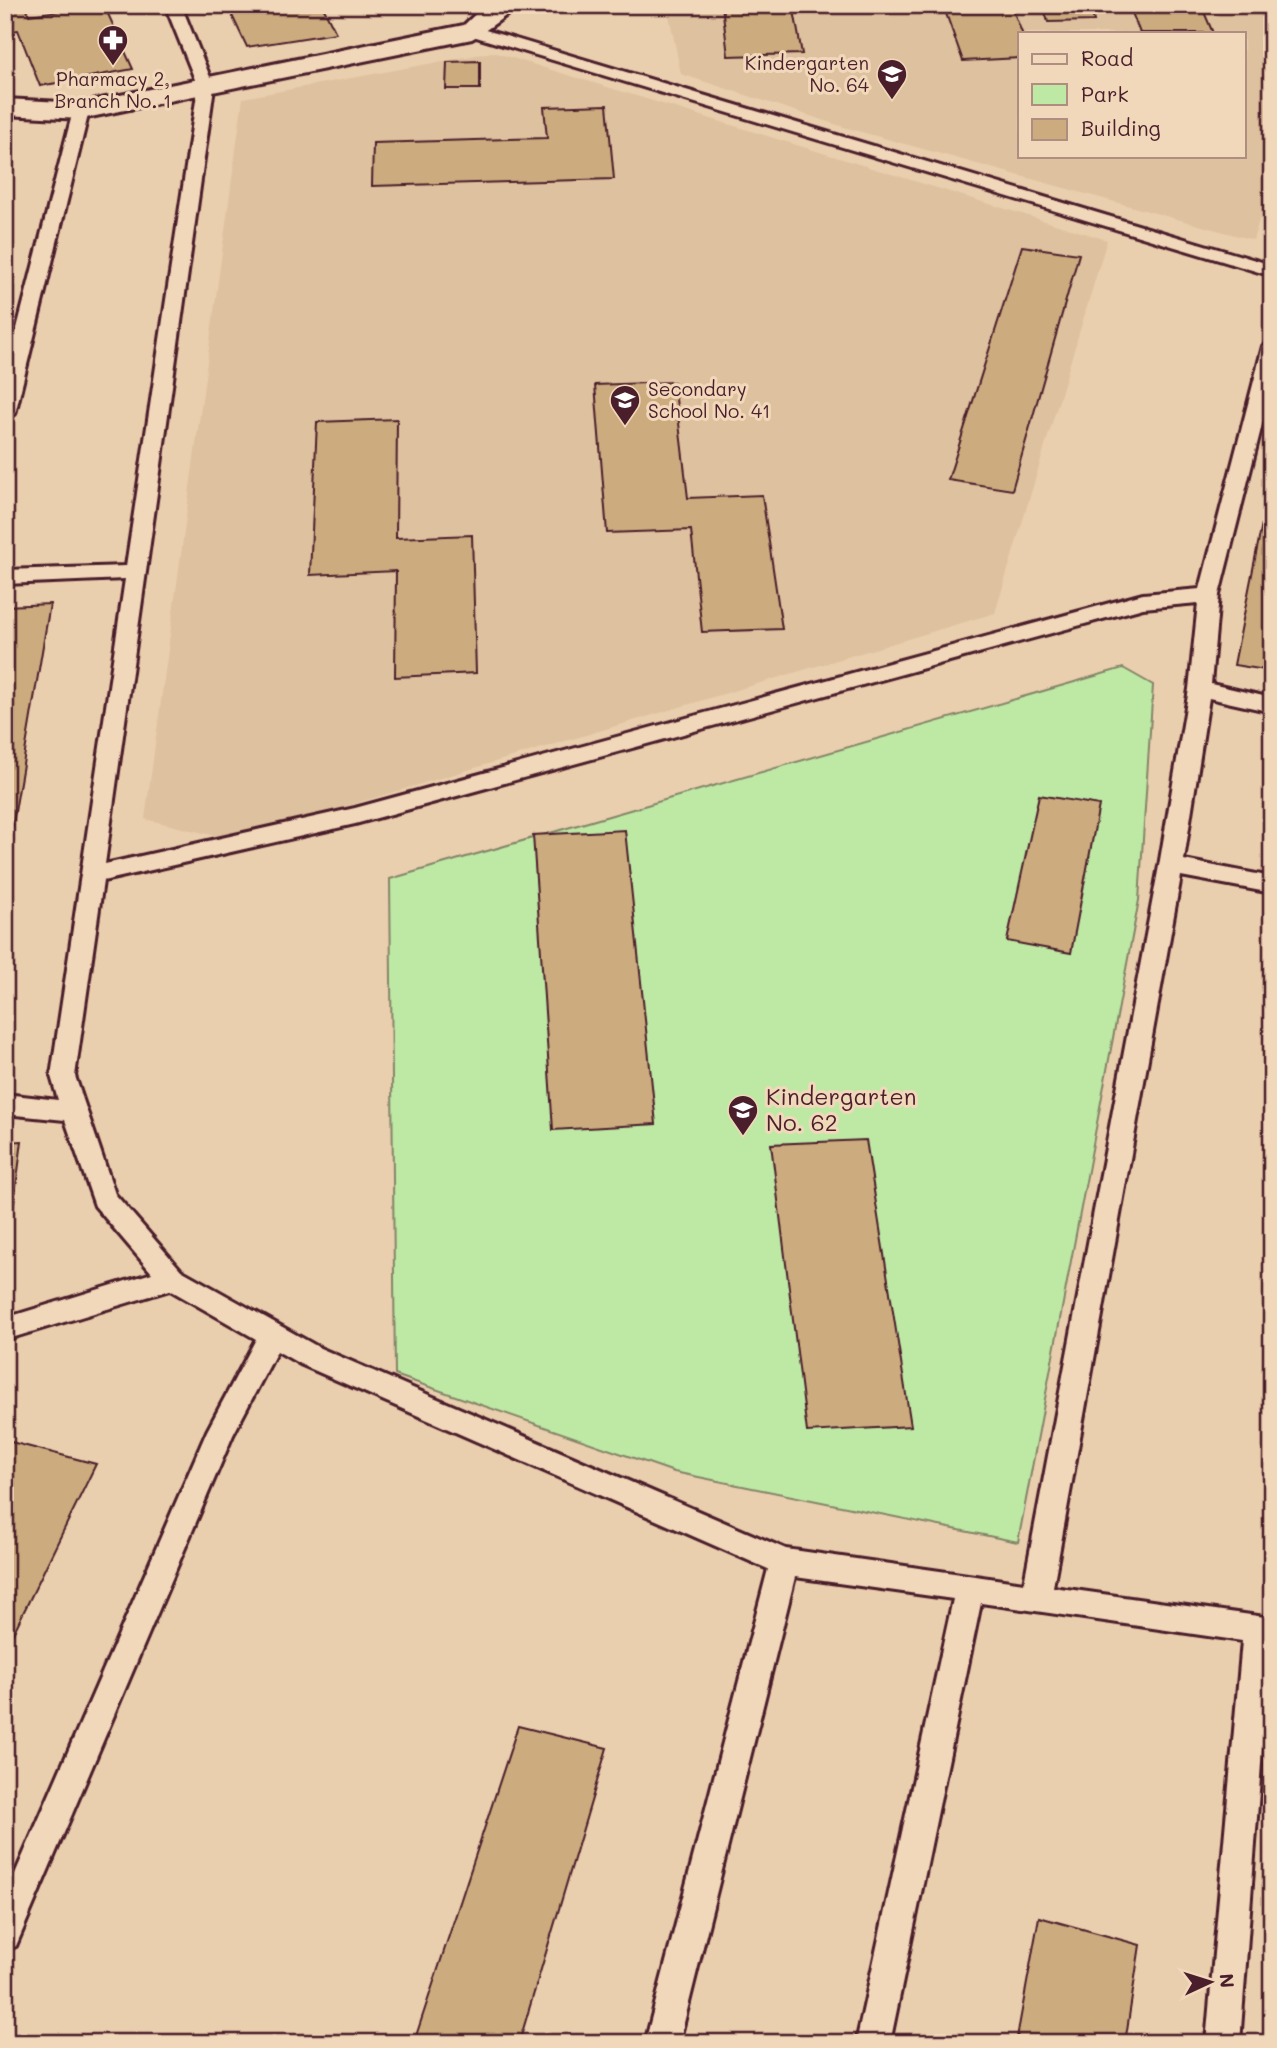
<svg xmlns="http://www.w3.org/2000/svg" width="1277" height="2048" font-family="Mali,sans-serif">
<style>
.built{fill:#dec19e;fill-rule:evenodd}
.green{fill:#bee9a5;stroke:#848468;stroke-width:2}
.building{fill:#ccac7f;stroke:#4a1f2b;stroke-width:2}
.lines{fill:none;stroke-linecap:round;stroke-linejoin:round}
.service-casing{stroke:#4a1f2b;stroke-width:6}
.minor-casing{stroke:#4a1f2b;stroke-width:6}
.service{fill:#f2d8ba;fill-rule:evenodd}
.minor{fill:#f2d8ba;fill-rule:evenodd}
.labels{text-anchor:middle;stroke-width:6;stroke-linejoin:round;paint-order:stroke}
.far-poi-label{font-size:19px;fill:#4a1f2b;stroke:#f2d8ba;text-anchor:end}
.poi-label{font-size:23px;fill:#4a1f2b;stroke:#f2d8ba;text-anchor:start}
</style>
<rect width="100%" height="100%" fill="#eacfae"/>
<filter id="ink" filterUnits="userSpaceOnUse"><feTurbulence type="fractalNoise" baseFrequency=".0143" numOctaves="2"/><feDisplacementMap in="SourceGraphic" scale="14" xChannelSelector="R" yChannelSelector="G"/><feConvolveMatrix kernelMatrix="1 2 1 2 8 2 1 2 1" color-interpolation-filters="sRGB"/></filter>
<g filter="url(#ink)">
<g class="built">
<path d="M667,5H1272V178L1253,240L847,128L681,74ZM1020,33H1244V156H1020Z"/>
<path d="M493,52L1107,240L995,613L233,840L145,819L243,98Z"/>
</g>
<path class="green" d="M1123,668L1153,685L1139,900L1018,1542L674,1472L395,1375L390,879Z"/>
<g class="building">
<path d="M5,5H25L29,15L104,5L133,69L40,86L18,30L5,32Z"/>
<path d="M227,5H322L336,33L247,47Z"/>
<path d="M722,5H793L802,54L728,56Z"/>
<path d="M943,5H1011L1022,33L1020,58L963,61Z"/>
<path d="M1129,5H1201L1213,33H1140Z"/>
<path d="M1090,7L1094,21L1048,22L1044,9Z"/>
<path d="M480,61V89H446L447,62Z"/>
<path d="M607,105L614,179L372,186L373,143L547,138L544,107Z"/>
<path d="M5,145H15L5,190Z"/>
<path d="M1022,246L1079,254L1012,490L948,480Z"/>
<path d="M674,382L688,498L762,495L782,629L702,632L691,530L607,533L595,385Z"/>
<path d="M397,419L396,538L472,535L476,673L395,677L396,571L310,575L317,422Z"/>
<path d="M1272,473V671L1234,665Z"/>
<path d="M50,604L5,871V606Z"/>
<path d="M1039,795L1099,805L1071,953L1007,941Z"/>
<path d="M625,830L656,1124L553,1130L533,835Z"/>
<path d="M866,1140L911,1426L807,1432L771,1144Z"/>
<path d="M22,1141L12,1218H5V1142Z"/>
<path d="M11,1442L96,1464L5,1650V1454Z"/>
<path d="M518,1726L607,1748L519,2043H427L415,2039Z"/>
<path d="M1039,1917L1140,1945L1125,2043H1016Z"/>
</g>
<g class="lines">
<g class="service-casing">
<g id="service">
<path d="M165,5H181L214,87L105,864L355,808L1143,594L1200,589L1263,346L1272,340V385L1219,595L1211,684L1272,698V712L1209,698L1184,860L1272,877V893L1181,876L1053,1587L1272,1618L1240,2043H1206L1242,1641L981,1603L890,2043H856L953,1599L795,1577L679,2043H645L768,1569L300,1364L277,1351L233,1435L16,1946L5,1951V1897L207,1431L256,1339L170,1290L5,1340V1318L152,1273L95,1206L65,1120L5,1114V1094L58,1100L51,1076L125,579L5,584V570L126,566L198,87ZM1198,603L1189,689L1159,866L1024,1583L786,1549L320,1348L181,1270L115,1194L75,1076L103,881L355,824L1143,608Z"/>
<path d="M472,26L1272,265V276L466,34V28Z"/>
<path d="M81,106L89,111L15,414L5,420V375L73,111Z"/>
</g>
</g>
<g class="minor-casing">
<path id="minor" d="M485,5H519C517,8 477,37 472,39L81,119L5,115V99L81,103L464,25Z"/>
</g>
<use href="#service" class="service"/>
<use href="#minor" class="minor"/>
</g>
</g>
<defs>
<g id="pharmacy-pin" transform="scale(1.575)"><path d="M0 17L-7.5 6A9.5 9.5 0 1 1 7.5 6Z" fill="#4a1f2b" stroke="#f2d8ba"/><path d="M-2-6h4v4h4v4h-4v4h-4v-4h-4v-4h4Z" fill="#fff"/></g>
<g id="school-pin" transform="scale(1.575)"><path d="M0 17L-7.5 6A9.5 9.5 0 1 1 7.5 6Z" fill="#4a1f2b" stroke="#f2d8ba"/><path d="M0-5L7-2L0 1L-7-2ZM-4 1L0 2.5L4 1V4Q0 6-4 4Z" fill="#fff"/></g>
</defs>
<g fill-rule="evenodd">
<use href="#pharmacy-pin" x="113" y="40"/>
<use href="#school-pin" x="892" y="74"/>
<use href="#school-pin" x="625" y="400"/>
<use href="#school-pin" x="743" y="1110"/>
</g>
<g class="labels">
<g class="far-poi-label">
<text x="869" y="70">Kindergarten<tspan x="869" dy="22">No. 64</tspan></text>
<text x="113" y="86" text-anchor="middle">Pharmacy 2,<tspan x="113" dy="22">Branch No. 1</tspan></text>
<text x="648" y="396" text-anchor="start">Secondary<tspan x="648" dy="22">School No. 41</tspan></text>
</g>
<g class="poi-label">
<text x="766" y="1105">Kindergarten<tspan x="766" dy="26">No. 62</tspan></text>
</g>
</g>
<rect width="1277" height="2048" fill="none" stroke="#f2d8ba" stroke-width="28"/>
<rect x="14" y="14" width="1249" height="2020" fill="none" stroke="#4a1f2b" stroke-width="2.5" filter="url(#ink)"/>
<rect x="1018" y="32" width="228" height="126" fill="#f2d8ba" stroke="#af8e81" stroke-width="2"/>
<rect x="1032" y="54" width="35" height="10" fill="#f2d8ba" stroke="#af8e81" stroke-width="2"/>
<text x="1081" y="66" font-size="21" fill="#4a1f2b">Road</text>
<rect x="1032" y="84" width="35" height="21" fill="#bee9a5" stroke="#af8e81" stroke-width="2"/>
<text x="1081" y="102" font-size="21" fill="#4a1f2b">Park</text>
<rect x="1032" y="119" width="35" height="21" fill="#ccac7f" stroke="#af8e81" stroke-width="2"/>
<text x="1081" y="136" font-size="21" fill="#4a1f2b">Building</text>
<g transform="translate(1210 1982) rotate(86)" stroke="#f2d8ba" stroke-width="5" paint-order="stroke">
<path d="M0-5L12 26L0 18L-12 26Z" fill="#4a1f2b"/>
<text y="-10" font-size="19" font-weight="bold" text-anchor="middle" fill="#4a1f2b">N</text>
</g>
</svg>
